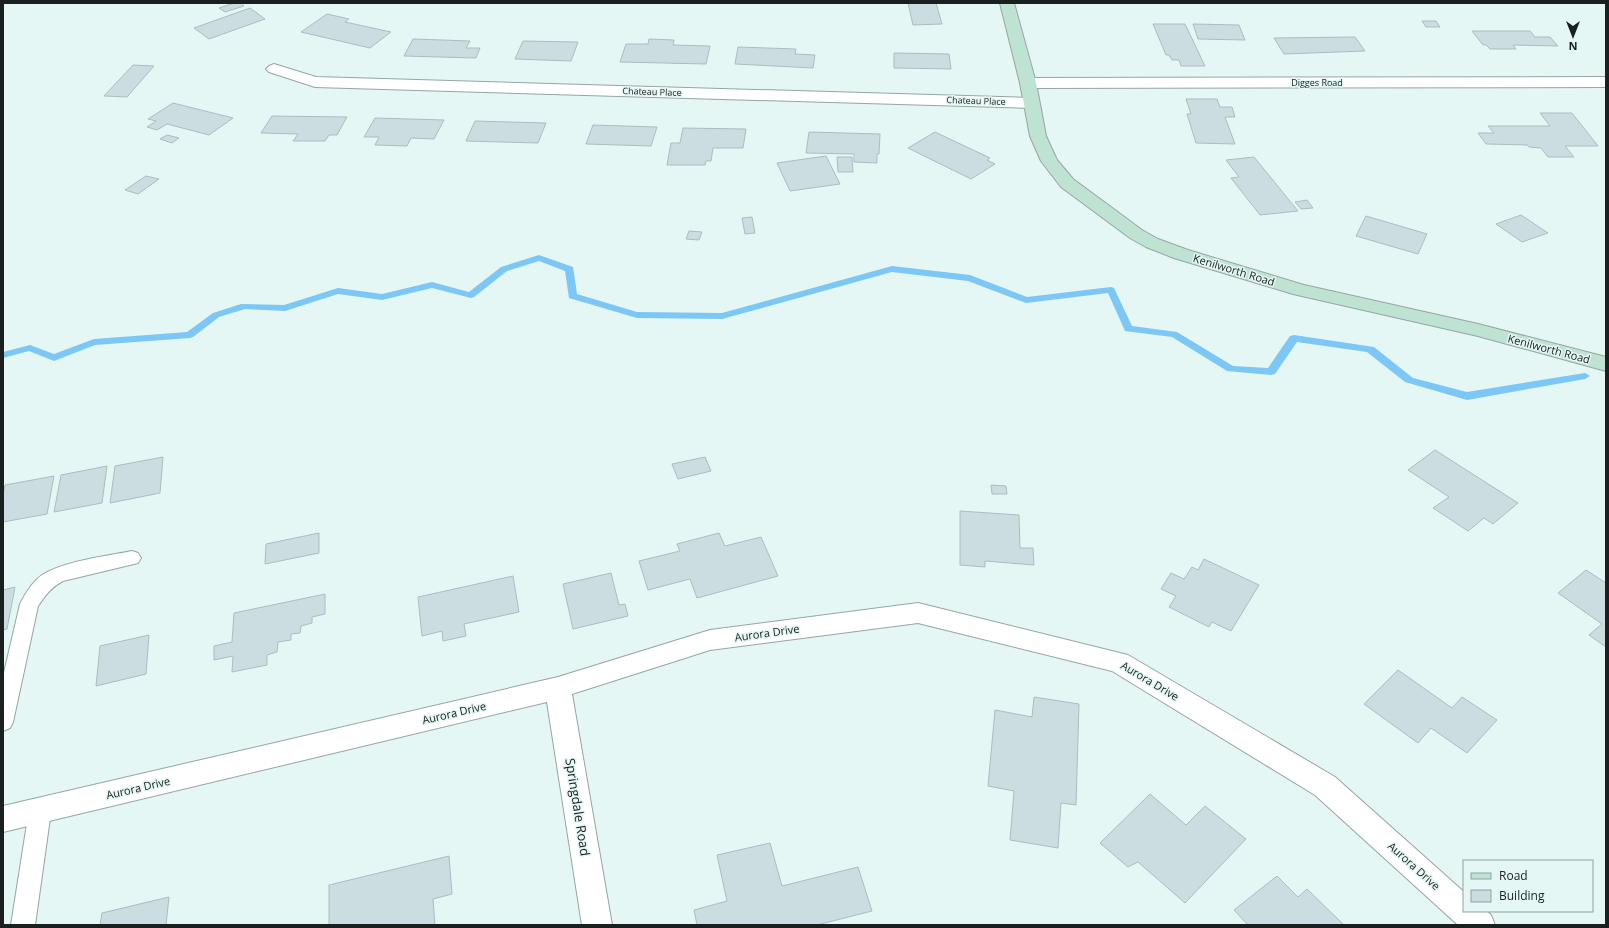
<svg xmlns="http://www.w3.org/2000/svg" width="1609" height="928" font-family="'Open Sans',sans-serif">
<style>
.lines{fill:none;stroke-linecap:round;stroke-linejoin:round}
.stream{fill:#7cc7f6;fill-rule:evenodd}
.building{fill:#cbdde1;stroke:#acbdc1}
.lane-casing{stroke:#95a6a3;stroke-width:2}
.street-casing{stroke:#95a6a3;stroke-width:2}
.secondary-casing{stroke:#95a6a3;stroke-width:2}
.lane{fill:#fff;fill-rule:evenodd}
.street{fill:#fff;fill-rule:evenodd}
.secondary{fill:#bfe3d3;fill-rule:evenodd}
.labels{text-anchor:middle;stroke-width:3;stroke-linejoin:round;paint-order:stroke}
.far-street-label{font-size:9px;fill:#19201f;stroke:#e4f7f4}
.street-label{font-size:11px;fill:#19201f;stroke:#e4f7f4}
.near-street-label{font-size:13px;fill:#19201f;stroke:#e4f7f4}
</style>
<rect width="100%" height="100%" fill="#e4f7f4"/>
<g class="lines">
<path class="stream" d="M539,255L573,267L577,294L637,312L722,313L892,266L970,275L1027,297L1111,287L1114,288L1132,326L1177,332L1233,366L1268,368L1290,336L1294,335L1374,347L1413,378L1467,392L1585,373L1590,376L1585,379L1467,400L1405,382L1367,352L1297,342L1275,374L1271,375L1227,371L1172,337L1125,331L1108,293L1026,303L968,281L892,272L722,319L637,318L569,298L565,271L539,261L507,271L474,297L471,298L432,288L382,300L338,294L285,311L245,309L219,317L193,337L190,338L95,345L54,361L29,351L3,358V352L30,345L54,354L94,339L187,332L213,313L241,304L284,305L338,288L382,294L432,282L469,292L501,267Z"/>
</g>
<g class="building">
<path d="M234,3H241L244,6L225,12L219,8Z"/>
<path d="M908,3H936L942,24L913,25Z"/>
<path d="M250,8L265,19L209,39L194,28Z"/>
<path d="M327,14L349,19L345,22L391,32L370,48L301,32Z"/>
<path d="M1422,21H1436L1440,27H1426Z"/>
<path d="M1153,24H1185L1205,66H1181L1179,60H1172L1169,55H1166Z"/>
<path d="M1193,24L1239,25L1245,40L1198,39Z"/>
<path d="M1472,31H1530L1535,37H1550L1558,46L1513,45L1516,49H1490L1486,45H1483Z"/>
<path d="M1355,37L1365,51L1284,54L1274,38Z"/>
<path d="M413,39L470,41L466,48H480L476,58L404,56Z"/>
<path d="M649,39L674,40L673,45L710,46L706,64L620,62L626,44H648Z"/>
<path d="M523,41L578,42L571,61L515,59Z"/>
<path d="M738,47L796,49L795,54L815,55L813,68L735,64Z"/>
<path d="M894,53L949,54L951,69L894,68Z"/>
<path d="M133,65L154,66L127,97L104,96Z"/>
<path d="M1186,99H1217L1220,107H1232L1235,117H1225L1235,144L1196,143L1187,114H1191Z"/>
<path d="M173,103L233,118L209,135L167,124L157,130L147,127L156,121L148,119Z"/>
<path d="M1540,113H1572L1598,146H1565L1574,157H1548L1541,148L1529,147L1527,145L1486,144L1478,133H1494L1488,126H1550Z"/>
<path d="M272,116L347,117L337,135H329L325,141H293L298,134L261,133Z"/>
<path d="M375,118L444,120L434,139L411,138L407,146L375,145L379,137H364Z"/>
<path d="M475,121L546,123L538,143L466,141Z"/>
<path d="M593,125L657,127L651,146L586,144Z"/>
<path d="M683,128L746,129L743,148H713L711,161H706L705,165H667L671,143H680Z"/>
<path d="M809,132L880,134L879,154H877V163L854,162V154L806,153Z"/>
<path d="M935,132L990,158L987,160L995,164L971,179L908,148Z"/>
<path d="M167,135L179,138L172,143L160,139Z"/>
<path d="M826,156L840,184L790,191L777,163Z"/>
<path d="M837,157H852L853,172H838Z"/>
<path d="M1254,157L1298,211L1260,215L1231,178L1239,177L1226,160Z"/>
<path d="M146,176L159,179L138,194L125,190Z"/>
<path d="M1307,200L1313,208L1301,209L1295,202Z"/>
<path d="M1521,215L1548,233L1522,242L1496,224Z"/>
<path d="M1366,216L1427,234L1418,254L1356,236Z"/>
<path d="M752,217L755,233L745,234L742,218Z"/>
<path d="M689,231L702,232L699,240L686,239Z"/>
<path d="M1435,450L1518,503L1493,524L1484,518L1468,531L1433,508L1449,497L1408,470Z"/>
<path d="M163,457L160,493L110,503L115,466Z"/>
<path d="M705,457L711,471L678,479L672,464Z"/>
<path d="M107,466L102,503L54,512L61,475Z"/>
<path d="M54,476L47,514L3,522V495L5,485Z"/>
<path d="M991,485L1006,486L1007,494H992Z"/>
<path d="M960,511L1019,515L1020,548H1033L1034,565L985,561V567L960,565Z"/>
<path d="M319,533V553L265,564L266,544Z"/>
<path d="M719,533L725,546L761,537L778,576L697,598L690,579L648,590L639,561L680,551L677,544Z"/>
<path d="M1204,559L1259,585L1231,631L1212,622L1209,627L1169,607L1176,596L1161,589L1171,573L1184,579L1192,567L1198,570Z"/>
<path d="M1586,570L1606,583V647L1589,635L1602,624L1558,593Z"/>
<path d="M611,573L619,605L625,604L628,616L573,629L563,584Z"/>
<path d="M513,576L519,612L464,624L466,636L443,641L442,631L422,636L418,597Z"/>
<path d="M15,587L7,629L3,630V590Z"/>
<path d="M325,594V614L312,617V623L301,626L300,633L291,634V640L278,642L277,652L267,655V665L232,672L233,656L214,660V646L232,642L234,613Z"/>
<path d="M149,635L146,674L96,686L100,646Z"/>
<path d="M1398,670L1452,708L1462,697L1497,720L1467,753L1431,728L1418,743L1364,704Z"/>
<path d="M1034,697L1079,704L1076,805L1061,803L1058,848L1010,840L1014,791L988,786L995,710L1032,717Z"/>
<path d="M1150,794L1186,825L1205,806L1246,839L1185,903L1138,862L1128,867L1100,843Z"/>
<path d="M770,843L782,886L858,867L872,911L817,925H697L694,910L727,901L717,855Z"/>
<path d="M449,856L452,894L433,899L435,925H329V885Z"/>
<path d="M1277,876L1298,897L1307,889L1344,925H1248L1234,910Z"/>
<path d="M169,897L166,925H100L102,913Z"/>
</g>
<g class="lines">
<g class="lane-casing">
<g id="lane">
<path d="M132,551L138,553L141,558L138,563L63,581C51,587 45,596 38,606L13,722L10,728L3,731V677L20,604C25,594 33,581 42,575C64,561 107,556 132,551Z"/>
<path d="M40,801L48,804L51,811L35,925H11L29,811L32,804Z"/>
</g>
</g>
<g class="street-casing">
<g id="street">
<path d="M274,64L316,77L1031,98L1037,100L1039,103L1037,106L1031,108L315,87L269,72L266,69L269,66Z"/>
<path d="M1606,77V87L1028,88L1023,86L1020,83L1023,80L1028,78Z"/>
<path d="M918,603L1128,655L1335,777L1464,892V911H1486L1491,915L1495,925H1458L1315,795L1112,671L918,623L710,650L572,694L612,925H582L547,702L3,832V806L558,677L710,630Z"/>
</g>
</g>
<g class="secondary-casing">
<path id="secondary" d="M1000,3H1014L1036,83L1046,136L1057,160L1073,179L1142,230L1158,239L1188,250L1304,285L1478,324L1606,357V371L1478,336L1293,294L1174,258L1146,247L1130,238L1061,187L1041,161L1030,136L1020,83Z"/>
</g>
<use href="#lane" class="lane"/>
<use href="#street" class="street"/>
<use href="#secondary" class="secondary"/>
</g>
<g class="labels">
<g class="far-street-label">
<text x="1317" y="86">Digges Road</text>
<text transform="translate(652 92) rotate(2)" y="3">Chateau Place</text>
<text transform="translate(976 101) rotate(2)" y="3">Chateau Place</text>
</g>
<g class="street-label">
<text transform="translate(1234 270) rotate(17)" y="4">Kenilworth Road</text>
<text transform="translate(1549 349) rotate(15)" y="4">Kenilworth Road</text>
<text transform="translate(767 633) rotate(-8)" y="4">Aurora Drive</text>
<text transform="translate(1150 681) rotate(31)" y="4">Aurora Drive</text>
<text transform="translate(454 713) rotate(-13)" y="4">Aurora Drive</text>
<text transform="translate(138 788) rotate(-13)" y="4">Aurora Drive</text>
<text transform="translate(1414 866) rotate(42)" y="4">Aurora Drive</text>
</g>
<g class="near-street-label">
<text transform="translate(578 807) rotate(81)" y="5">Springdale Road</text>
</g>
</g>
<rect width="1609" height="928" fill="none" stroke="#19201f" stroke-width="8"/>
<rect x="1463" y="860" width="130" height="52" fill="#e4f7f4" stroke="#93a19f"/>
<rect x="1471" y="873" width="20" height="6" fill="#bfe3d3" stroke="#93a19f"/>
<text x="1499" y="880" font-size="12" fill="#19201f">Road</text>
<rect x="1471" y="890" width="20" height="12" fill="#cbdde1" stroke="#93a19f"/>
<text x="1499" y="900" font-size="12" fill="#19201f">Building</text>
<g transform="translate(1573 36) rotate(180)" stroke="#e4f7f4" stroke-width="3" paint-order="stroke">
<path d="M0-3L7 15L0 10L-7 15Z" fill="#19201f"/>
<text y="-6" font-size="11" font-weight="bold" text-anchor="middle" fill="#19201f">N</text>
</g>
</svg>
